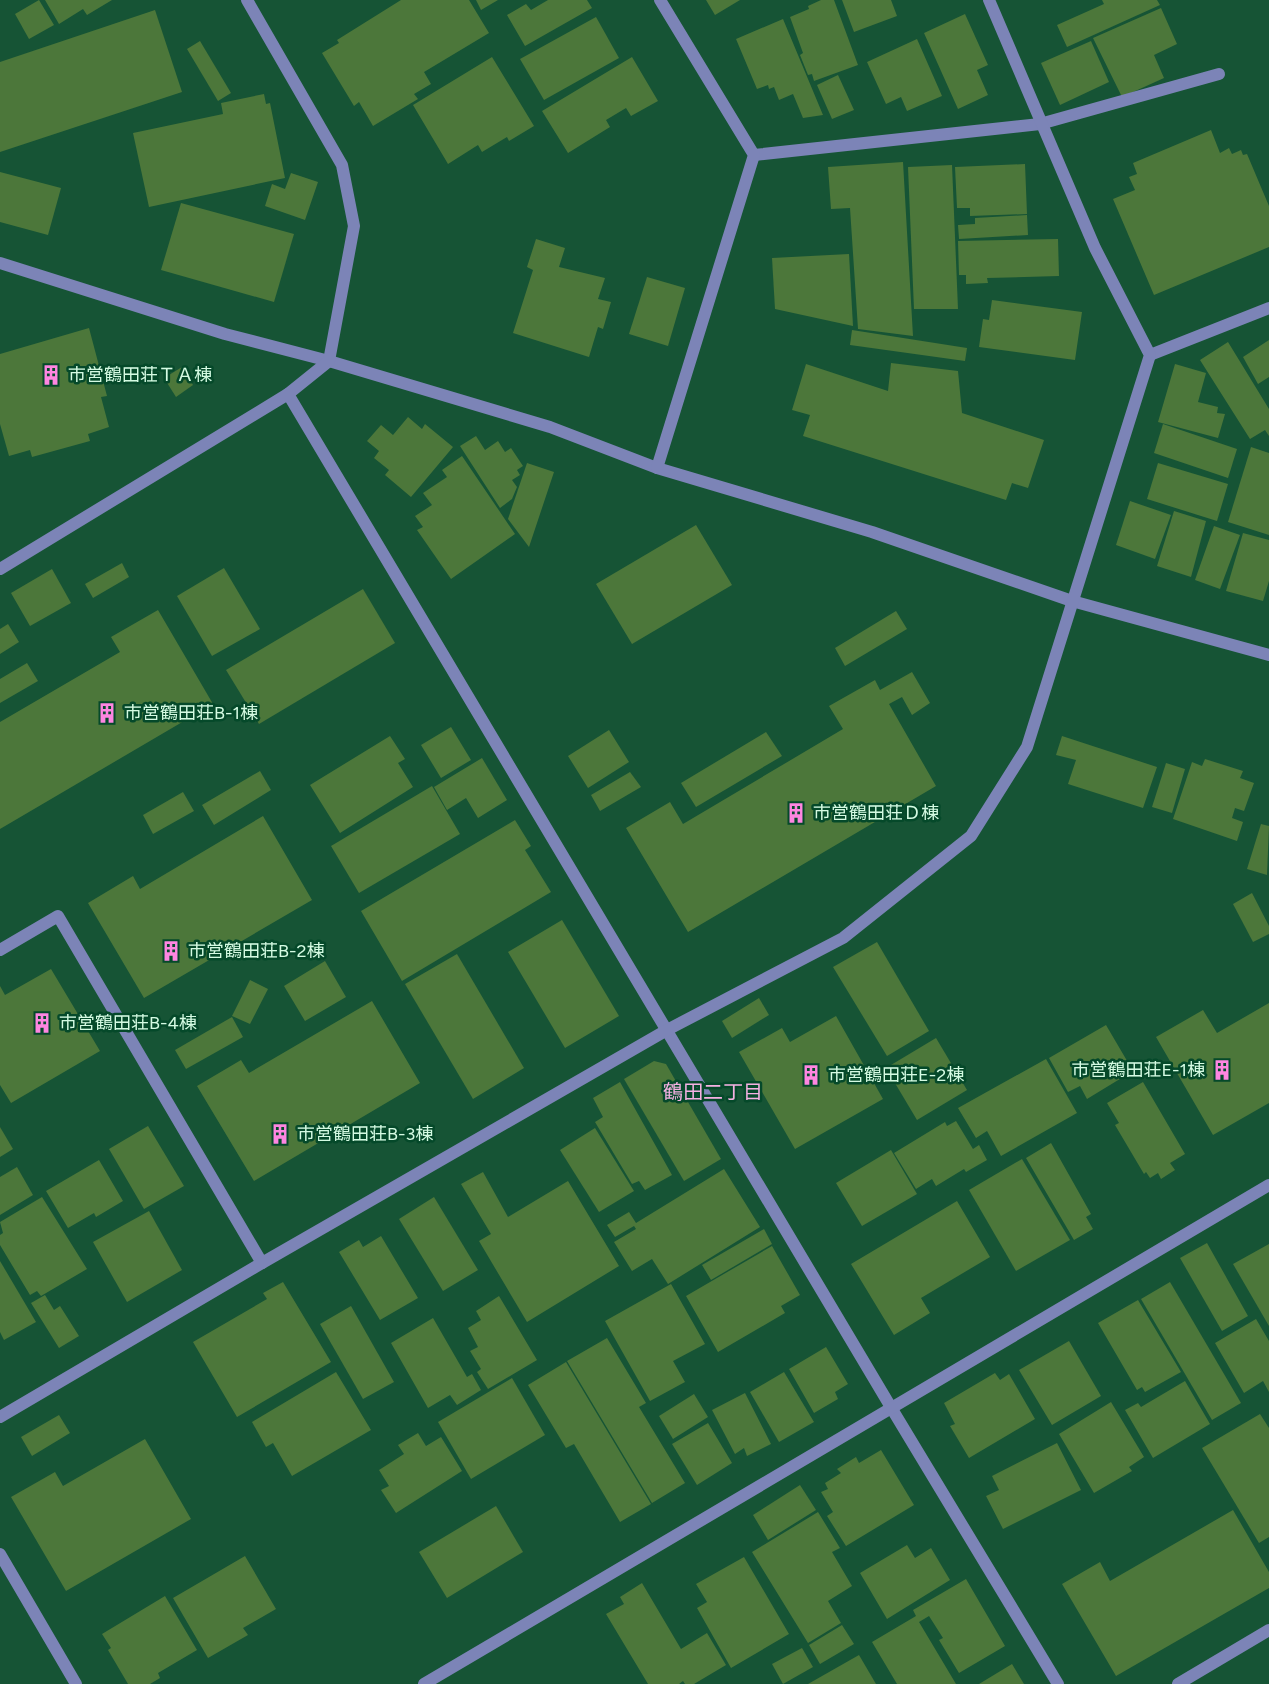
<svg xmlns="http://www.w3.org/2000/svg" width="1269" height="1684" font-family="Figtree,'Noto Sans JP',sans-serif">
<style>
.building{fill:#4c773a}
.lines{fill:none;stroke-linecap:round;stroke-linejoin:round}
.service{stroke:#7c84b7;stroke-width:12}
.minor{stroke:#7c84b7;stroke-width:12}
.labels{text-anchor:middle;stroke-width:5;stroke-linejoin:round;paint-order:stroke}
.poi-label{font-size:18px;fill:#d5fbe3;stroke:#05492a;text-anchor:start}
.neighbourhood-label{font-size:20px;fill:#f4b1e2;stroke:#05492a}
</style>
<rect width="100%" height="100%" fill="#165435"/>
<g class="building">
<path d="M39,0L54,25L29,39L15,14Z"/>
<path d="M45,0H112L87,15L83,9L59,24Z"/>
<path d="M401,0H469L489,33L424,72L431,84L414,94L418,99L373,126L359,102L354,106L322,53L339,43L337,40Z"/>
<path d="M476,0H498L481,10Z"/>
<path d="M548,0H587L592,8L525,46L507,15L526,4L531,10Z"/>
<path d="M706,0H740L715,15Z"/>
<path d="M821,0H834L858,65L814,81L812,74L808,75L800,55L803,53L790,17L809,9L808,6Z"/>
<path d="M842,0H891L897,16L854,32Z"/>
<path d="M1102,0H1157L1160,5L1067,47L1057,25L1104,4Z"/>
<path d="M1161,8L1177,44L1154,55L1164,78L1122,97L1093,38Z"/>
<path d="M155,10L182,92L0,152V62Z"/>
<path d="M965,14L988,65L977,70L988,95L958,109L924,33Z"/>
<path d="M596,17L619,58L544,100L520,59Z"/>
<path d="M783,19L823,115L803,118L793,94L779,100L774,87L769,89L768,85L757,89L736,39Z"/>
<path d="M917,39L942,96L907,111L901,97L886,104L867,62Z"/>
<path d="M200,41L231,93L218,101L187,49Z"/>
<path d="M1091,41L1109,82L1060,105L1041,63Z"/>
<path d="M492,57L534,126L509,141L507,137L482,152L478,145L448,164L413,105Z"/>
<path d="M632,57L658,101L631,116L626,108L606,120L610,127L568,153L542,111Z"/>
<path d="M838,75L854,110L832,119L817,85Z"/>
<path d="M264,94L266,104L270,103L285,178L149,207L133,133L223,114L221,103Z"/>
<path d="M1211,130L1220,153L1229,148L1232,154L1241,150L1243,155L1247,154L1269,206V247L1154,295L1113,199L1135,190L1129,177L1137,174L1133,163Z"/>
<path d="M903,162L913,336L858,329L850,208L831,209L828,167Z"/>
<path d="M1025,164L1027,214L970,216V208H957L955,167Z"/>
<path d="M952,165L958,309H914L908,167Z"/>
<path d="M0,172L61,188L48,235L0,222Z"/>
<path d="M291,173L318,182L305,220L265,206L272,184L285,189Z"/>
<path d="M181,203L294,234L274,302L161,270Z"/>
<path d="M1027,215L1028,235L959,239L958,225L975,224V218Z"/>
<path d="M536,239L565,248L559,267L605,278L598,299L611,302L603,329L598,327L589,357L513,333L533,270L527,267Z"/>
<path d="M1058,239L1059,276L987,278L988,283L966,284V275H959L958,241Z"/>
<path d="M849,254L853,326L775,309L772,258Z"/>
<path d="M647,277L685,288L668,346L629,334Z"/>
<path d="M992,300L1082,312L1075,360L979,347L983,319L989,320Z"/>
<path d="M89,328L107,396L101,397L109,427L88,434L90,441L32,457L30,450L9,456L0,424V354Z"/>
<path d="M852,330L967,348L965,361L850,345Z"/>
<path d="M1269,340V377L1258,384L1243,357Z"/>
<path d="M1228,342L1269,409V436L1265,430L1250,439L1200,360Z"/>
<path d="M891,363L958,371L962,413L1044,440L1028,488L1012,483L1006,500L803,436L810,415L792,410L806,364L888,391Z"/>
<path d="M1175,364L1206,373L1198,402L1218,407L1217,413L1225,414L1218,438L1158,422Z"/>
<path d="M182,367L193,385L176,397L164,378Z"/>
<path d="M408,417L422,429L425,424L453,447L411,497L385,475L389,470L374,458L379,451L367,441L381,425L393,435Z"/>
<path d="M1163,424L1237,449L1228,478L1154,453Z"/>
<path d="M476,436L485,450L498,441L505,452L511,448L523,466L517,470L520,475L512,480L517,487L512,499L500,508L460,446Z"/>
<path d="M1251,447L1269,453V535L1228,522Z"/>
<path d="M462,456L515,534L451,579L417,530L423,527L415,516L432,505L423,493L447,477L442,470Z"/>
<path d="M527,463L554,472L529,547L508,519Z"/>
<path d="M1158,463L1228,484L1217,521L1147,499Z"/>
<path d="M1130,501L1171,515L1155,559L1116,545Z"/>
<path d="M1174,511L1206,521L1191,577L1157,566Z"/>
<path d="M696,525L732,585L632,644L596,584Z"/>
<path d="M1214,526L1240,535L1220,589L1195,580Z"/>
<path d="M1243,533L1269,540V581L1263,601L1226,591Z"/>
<path d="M122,563L129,577L93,598L85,584Z"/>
<path d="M224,568L260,629L212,656L177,596Z"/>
<path d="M52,569L71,603L30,626L11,593Z"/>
<path d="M363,589L395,643L259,724L226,670Z"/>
<path d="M158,610L213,704L0,829V722L120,652L111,637Z"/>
<path d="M896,611L907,629L845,666L835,648Z"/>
<path d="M8,624L19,642L0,654V629Z"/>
<path d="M27,663L38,681L0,703V679Z"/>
<path d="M912,672L930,703L912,715L902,697L889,704L936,786L688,932L626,828L670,802L683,824L843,729L829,706L875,680L880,690Z"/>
<path d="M451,727L471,760L441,778L421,745Z"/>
<path d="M609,730L629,762L588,788L568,756Z"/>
<path d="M766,732L782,756L696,807L681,783Z"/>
<path d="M390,736L405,759L398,763L413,787L340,833L310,785Z"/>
<path d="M1062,736L1157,767L1143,808L1068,784L1076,760L1056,755Z"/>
<path d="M482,758L507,800L478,818L466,798L447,810L434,787Z"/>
<path d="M1205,759L1243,771L1240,778L1254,783L1244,811L1235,808L1232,818L1243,822L1237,841L1173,819L1192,762L1202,766Z"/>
<path d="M1166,763L1185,769L1172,813L1152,807Z"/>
<path d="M260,771L271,790L214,825L202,805Z"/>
<path d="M630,772L641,787L600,811L591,795Z"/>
<path d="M432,786L460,834L359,893L331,846Z"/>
<path d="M183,792L194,811L153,834L143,815Z"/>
<path d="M263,816L312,900L144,998L88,903L133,876L140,889Z"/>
<path d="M515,820L531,846L525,850L551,892L402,981L361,911Z"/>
<path d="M1261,824L1269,826L1267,875L1247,869Z"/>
<path d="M1252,893L1269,926V934L1253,942L1233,904Z"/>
<path d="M562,920L619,1016L565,1048L508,952Z"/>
<path d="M877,942L929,1031L887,1056L833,967Z"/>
<path d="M457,954L524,1068L473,1099L405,984Z"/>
<path d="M325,961L346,997L305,1021L284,986Z"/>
<path d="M51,969L100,1051L11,1103L0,1085V986L5,995Z"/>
<path d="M250,980L268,989L250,1024L232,1016Z"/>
<path d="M759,998L769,1015L732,1038L722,1021Z"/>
<path d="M372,1001L420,1083L254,1181L197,1086L241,1060L249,1073Z"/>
<path d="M1269,1003V1103L1213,1135L1156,1037L1203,1010L1217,1033Z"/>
<path d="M836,1016L883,1099L795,1149L739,1052L782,1028L790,1042Z"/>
<path d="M232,1017L243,1037L186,1069L175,1050Z"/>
<path d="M1106,1025L1133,1071L1087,1099L1080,1086L1068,1092L1049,1058Z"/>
<path d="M936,1038L967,1090L917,1120L886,1068Z"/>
<path d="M1046,1059L1077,1113L1001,1156L987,1131L976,1138L958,1108Z"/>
<path d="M654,1061L666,1064L721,1159L684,1181L624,1079Z"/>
<path d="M620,1082L672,1175L645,1190L639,1181L632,1184L595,1122L603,1117L593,1098Z"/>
<path d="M1143,1082L1185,1154L1170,1163L1175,1170L1161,1179L1158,1173L1150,1178L1146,1172L1144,1174L1115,1125L1119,1123L1107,1103Z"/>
<path d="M956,1121L973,1149L979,1145L987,1160L966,1172L964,1169L936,1186L932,1179L916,1189L894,1153L945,1122L947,1126Z"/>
<path d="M148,1126L184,1186L144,1209L109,1149Z"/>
<path d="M0,1127L13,1149L0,1157Z"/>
<path d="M595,1128L634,1191L599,1212L560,1150Z"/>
<path d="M1051,1143L1091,1214L1086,1217L1093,1229L1074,1240L1026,1158Z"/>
<path d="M891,1150L917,1194L862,1226L836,1183Z"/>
<path d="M1022,1159L1070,1240L1016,1271L969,1190Z"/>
<path d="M99,1160L123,1201L96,1217L94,1213L68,1228L46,1191Z"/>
<path d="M17,1167L33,1195L0,1215V1177Z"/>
<path d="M724,1169L760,1227L668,1284L652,1259L632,1271L614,1242L636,1229L634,1226L615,1237L607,1225L629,1212L636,1223Z"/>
<path d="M483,1172L508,1217L568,1181L619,1266L527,1322L479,1241L491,1234L461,1184Z"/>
<path d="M42,1197L87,1269L41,1296L37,1291L30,1295L0,1245V1235L3,1233L0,1222Z"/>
<path d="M434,1197L478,1270L443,1291L399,1219Z"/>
<path d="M957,1201L990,1257L921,1298L930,1313L894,1335L851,1264Z"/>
<path d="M149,1211L182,1270L127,1302L93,1242Z"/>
<path d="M764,1229L772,1244L711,1280L702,1265Z"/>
<path d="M381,1236L418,1298L380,1320L339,1252L359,1240L363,1247Z"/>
<path d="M1207,1243L1248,1316L1222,1331L1180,1258Z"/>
<path d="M1269,1244V1326L1233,1264Z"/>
<path d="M772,1246L800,1295L781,1306L785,1313L718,1352L686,1296Z"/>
<path d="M0,1261L36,1322L4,1340L0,1332Z"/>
<path d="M283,1282L331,1362L237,1417L193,1342L267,1299L263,1293Z"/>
<path d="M1170,1282L1241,1403L1212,1420L1141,1299Z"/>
<path d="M671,1284L705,1344L673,1361L685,1382L650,1401L605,1321Z"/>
<path d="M45,1295L54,1310L60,1306L79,1336L59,1348L31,1303Z"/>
<path d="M499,1296L537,1360L488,1389L477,1372L481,1369L470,1351L478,1347L468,1328L481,1320L476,1311Z"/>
<path d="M1138,1300L1181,1372L1145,1392L1142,1387L1137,1390L1098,1323Z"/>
<path d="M351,1306L394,1382L363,1399L320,1324Z"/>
<path d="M433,1318L467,1377L472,1374L481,1390L457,1405L450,1395L428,1408L391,1343Z"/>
<path d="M1256,1319L1269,1341V1392L1263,1381L1244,1393L1215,1343Z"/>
<path d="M607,1338L646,1403L639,1407L685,1483L652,1503L567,1361Z"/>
<path d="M1069,1341L1101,1396L1052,1425L1019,1370Z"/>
<path d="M826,1347L848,1384L835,1392L838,1399L814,1413L789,1369Z"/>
<path d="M566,1362L651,1504L620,1522L574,1444L566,1448L528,1385Z"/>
<path d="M336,1372L371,1430L292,1476L273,1443L266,1447L252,1422Z"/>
<path d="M784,1372L814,1422L779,1442L750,1392Z"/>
<path d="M995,1373L1000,1380L1009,1374L1035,1419L969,1458L950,1426L955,1424L944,1403Z"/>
<path d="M512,1378L545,1435L471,1479L438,1422Z"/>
<path d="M1185,1381L1210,1424L1153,1458L1125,1410L1138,1403L1141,1407Z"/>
<path d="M745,1393L771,1444L747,1456L744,1448L735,1454L712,1410Z"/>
<path d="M694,1394L708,1417L673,1439L659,1416Z"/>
<path d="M1111,1402L1144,1457L1129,1467L1132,1471L1094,1493L1059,1434Z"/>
<path d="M1260,1414L1269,1428V1537L1259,1543L1202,1448Z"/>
<path d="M59,1415L70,1433L32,1456L21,1437Z"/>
<path d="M708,1423L732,1463L697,1485L672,1444Z"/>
<path d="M418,1433L426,1446L441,1437L462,1471L396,1513L381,1490L389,1486L379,1470L404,1454L398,1445Z"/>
<path d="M145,1439L191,1519L66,1591L11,1497L55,1472L63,1486Z"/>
<path d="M1057,1443L1081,1490L1003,1529L986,1496L999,1490L992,1476Z"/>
<path d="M881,1450L914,1505L846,1546L827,1516L833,1512L821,1492L828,1489L825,1483L841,1473L837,1469L856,1457L859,1463Z"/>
<path d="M800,1485L816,1510L768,1540L753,1515Z"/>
<path d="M496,1506L523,1552L447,1598L419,1552Z"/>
<path d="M1233,1510L1269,1572V1588L1116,1676L1062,1584L1100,1562L1110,1581Z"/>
<path d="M818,1512L840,1548L832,1552L852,1586L828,1601L841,1623L808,1643L752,1552Z"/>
<path d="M907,1545L915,1558L931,1548L950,1580L887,1619L860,1573Z"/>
<path d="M245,1556L276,1609L243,1628L248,1635L208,1658L173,1598Z"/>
<path d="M744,1557L789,1634L731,1668L697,1608L707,1602L696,1584Z"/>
<path d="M966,1579L1005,1646L959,1673L939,1640L943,1638L929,1616L919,1622L956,1684H897L872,1642L916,1616L913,1610Z"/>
<path d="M642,1583L681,1649L707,1633L726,1665L694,1684H685L683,1681L679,1684H648L606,1614L624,1604L620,1597Z"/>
<path d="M165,1596L197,1650L158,1673L160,1678L150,1684H128L108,1650L111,1648L102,1634Z"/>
<path d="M842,1625L854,1644L820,1664L809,1645Z"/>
<path d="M802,1648L813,1667L783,1684L772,1664Z"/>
<path d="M859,1655L876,1684H808Z"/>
<path d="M1012,1664L1024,1684H979Z"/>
</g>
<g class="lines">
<g class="service">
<path d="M1040,124L1219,74"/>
<path d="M0,950L58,916L262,1263"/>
</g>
<g class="minor">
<path d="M754,155L1040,124"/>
<path d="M0,263L225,334L329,361L550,427L657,468L872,532L1072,601L1269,655"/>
<path d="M1150,355L1269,308"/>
<path d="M288,394L892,1409L1058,1684"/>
<path d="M657,468L754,155L660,0"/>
<path d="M0,569L288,394L329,361L354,226L342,165L247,0"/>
<path d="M0,1417L262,1263L667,1030L843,938L971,836L1027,747L1150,355L1095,248L989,0"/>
<path d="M0,1554L76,1684"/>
<path d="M424,1684L1269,1185"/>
<path d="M1178,1684L1269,1630"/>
</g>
</g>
<defs>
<g id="building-bare" transform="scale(1.62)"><path d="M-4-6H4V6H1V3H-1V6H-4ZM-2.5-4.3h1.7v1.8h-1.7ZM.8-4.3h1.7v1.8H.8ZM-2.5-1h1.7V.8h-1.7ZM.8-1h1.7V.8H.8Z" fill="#fe86e1" stroke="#05492a" stroke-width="2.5" paint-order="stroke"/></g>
</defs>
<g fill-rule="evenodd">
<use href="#building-bare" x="51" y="375"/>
<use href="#building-bare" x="107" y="713"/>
<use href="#building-bare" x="796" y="813"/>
<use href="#building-bare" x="171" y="951"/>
<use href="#building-bare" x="42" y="1023"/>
<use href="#building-bare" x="1222" y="1070"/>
<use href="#building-bare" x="811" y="1075"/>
<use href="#building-bare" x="280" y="1134"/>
</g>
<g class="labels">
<g class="poi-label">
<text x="68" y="381">市営鶴田荘ＴＡ棟</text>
<text x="124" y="719">市営鶴田荘B-1棟</text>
<text x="813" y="819">市営鶴田荘Ｄ棟</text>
<text x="188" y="957">市営鶴田荘B-2棟</text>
<text x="59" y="1029">市営鶴田荘B-4棟</text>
<text x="1205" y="1076" text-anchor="end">市営鶴田荘E-1棟</text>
<text x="828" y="1081">市営鶴田荘E-2棟</text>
<text x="297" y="1140">市営鶴田荘B-3棟</text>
</g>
<g class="neighbourhood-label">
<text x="713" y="1099">鶴田二丁目</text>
</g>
</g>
</svg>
